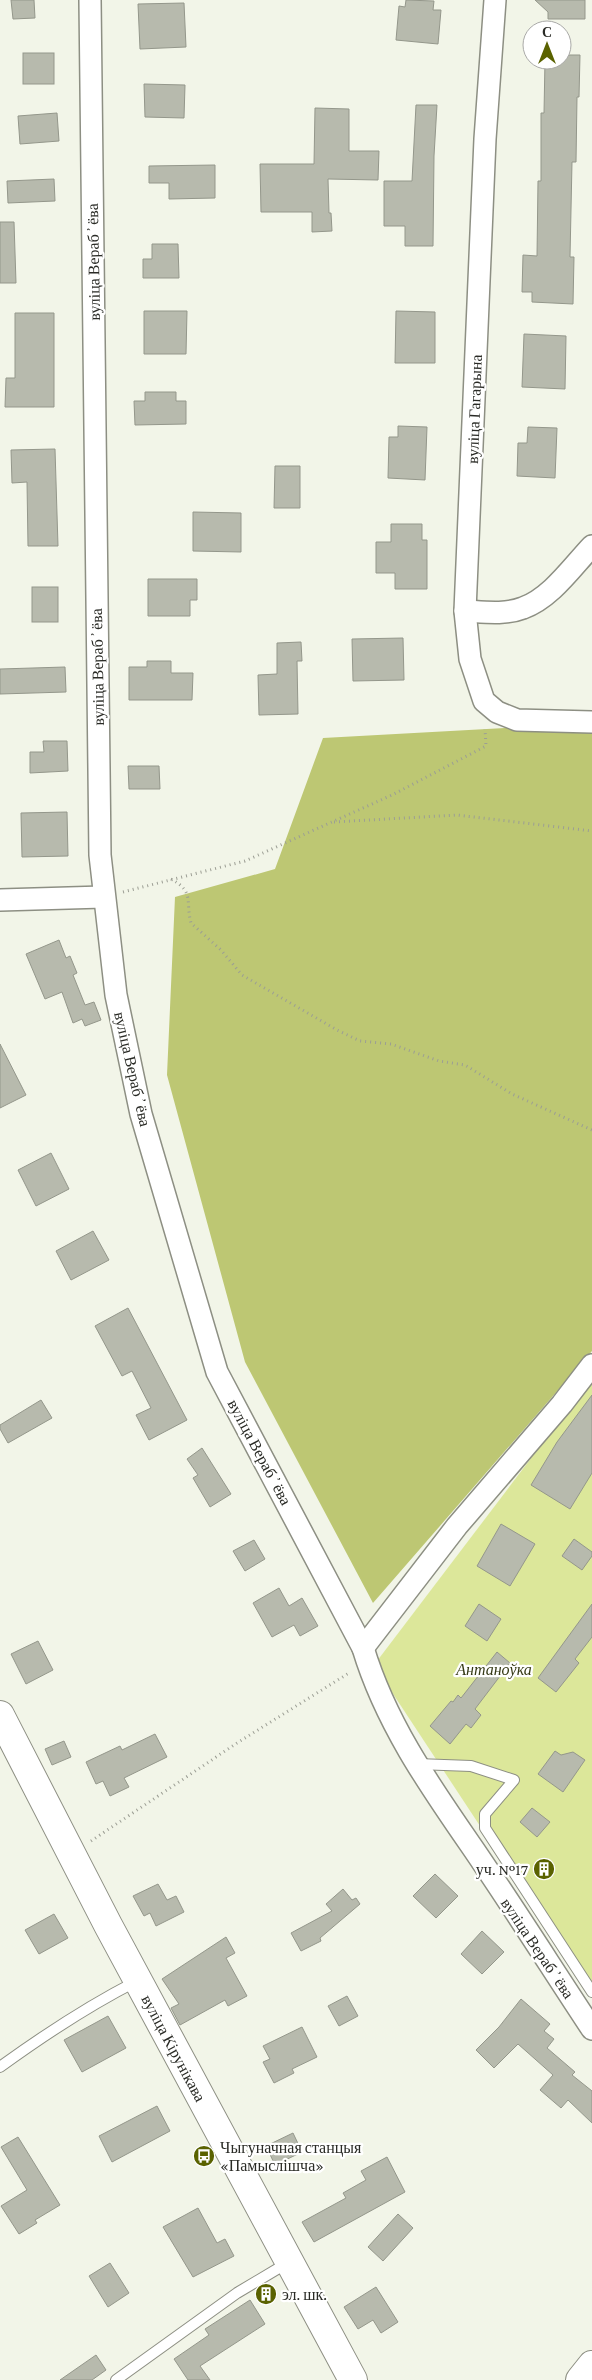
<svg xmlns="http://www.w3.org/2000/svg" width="592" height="2380" font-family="'Crimson Pro',serif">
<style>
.green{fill:#dce79a}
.forest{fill:#bdc773}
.building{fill:#b7baad;stroke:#94978b}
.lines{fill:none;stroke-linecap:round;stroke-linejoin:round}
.lane-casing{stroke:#8d8f83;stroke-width:12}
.street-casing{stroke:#8d8f83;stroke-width:24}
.secondary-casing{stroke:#8d8f83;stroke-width:30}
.path{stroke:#9c9e94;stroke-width:3;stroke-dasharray:1 4;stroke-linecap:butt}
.lane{stroke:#fff;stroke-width:10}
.street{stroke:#fff;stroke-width:21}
.secondary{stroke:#fff;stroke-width:28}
.labels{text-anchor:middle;stroke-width:4.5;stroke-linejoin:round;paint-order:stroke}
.street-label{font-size:16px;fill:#2a2b26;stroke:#fff}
.park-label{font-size:16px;font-style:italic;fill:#363a16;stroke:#fff}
.poi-label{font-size:16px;fill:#2a2b26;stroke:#fff;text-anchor:start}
</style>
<rect width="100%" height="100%" fill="#f2f5e8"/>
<path class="green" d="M592,1378V1996L374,1665Z"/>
<path class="forest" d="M505,728L592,730V1351L373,1603L245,1362L167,1075L175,897L275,869L323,738Z"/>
<g class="building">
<path d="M11,0H34L35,18L13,19Z"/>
<path d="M406,0L434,1L433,10H441L438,44L396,40L399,6L405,7Z"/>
<path d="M535,0H585V19H548V12Z"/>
<path d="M184,3L186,47L140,49L138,4Z"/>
<rect x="23" y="53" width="31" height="31"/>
<path d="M562,55H580L579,97H577L576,162H572L570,257H574L573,304L532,302V292H522L523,255L537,256L538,181H541V113H544L545,60H562Z"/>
<path d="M144,84L185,85L184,118L145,117Z"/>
<path d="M416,105H437L434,156L433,246H405V226H384V181H412Z"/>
<path d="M315,108L349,109V151H379L378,180L328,179L329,213H331L332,231L312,232V212H261L260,164H314Z"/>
<path d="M57,113L59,141L20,144L18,116Z"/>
<path d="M215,165V198L169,199V183H149V166Z"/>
<path d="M54,179L55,201L8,203L7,181Z"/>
<path d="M0,222H14L16,283H0Z"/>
<path d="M152,244H178L179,278H143V259H152Z"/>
<path d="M144,311H187L186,354H144Z"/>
<path d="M396,311L435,312V363H395Z"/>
<path d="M15,313H54V407H5L6,378H15Z"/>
<path d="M524,334L566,336L565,389L522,387Z"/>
<path d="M145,392H176V401H186V424L135,425L134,401H145Z"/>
<path d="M398,426L427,427L425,480L388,478L389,437H398Z"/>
<path d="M528,427L557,428L555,478L517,476L518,443H527Z"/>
<path d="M55,449L58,546H28L27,482L12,483L11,450Z"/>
<path d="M275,466H300V508H274Z"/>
<path d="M193,512L241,513V552L193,551Z"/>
<path d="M391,524H422V540H427V589H395V573H376V542H391Z"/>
<path d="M148,579H197V600H190V616H148Z"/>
<rect x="32" y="587" width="26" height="35"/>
<path d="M403,638L404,680L353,681L352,639Z"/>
<path d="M301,642L302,661H297L298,714L259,715L258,675L277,674V643Z"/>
<path d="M147,661H171V673H193L192,700H129V667H147Z"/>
<path d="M65,667L66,692L0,694V669Z"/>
<path d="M43,741H67L68,771L30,773V752H44Z"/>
<path d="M128,766H159L160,789H129Z"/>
<path d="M67,812L68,856L22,857L21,813Z"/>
<path d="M59,940L66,958L70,956L77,973L73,975L85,1005L94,1002L101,1020L85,1026L82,1019L73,1023L62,992L45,999L26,954Z"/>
<path d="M0,1044L26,1095L0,1108Z"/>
<path d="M51,1153L69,1189L36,1206L18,1170Z"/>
<path d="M93,1231L109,1260L71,1280L56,1251Z"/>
<path d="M128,1308L187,1420L149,1440L136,1415L151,1408L132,1371L122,1376L95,1326Z"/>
<path d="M592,1395V1473L570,1509L531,1485L557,1442Z"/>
<path d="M41,1400L52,1418L8,1443L0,1429V1425Z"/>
<path d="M202,1448L231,1494L210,1507L193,1478L198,1475L187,1459Z"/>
<path d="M501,1524L535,1544L510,1586L477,1566Z"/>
<path d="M574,1539L592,1552V1556L582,1570L562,1556Z"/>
<path d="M254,1540L265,1559L245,1571L233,1551Z"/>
<path d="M279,1588L289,1606L302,1598L318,1626L300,1636L294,1625L272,1637L253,1603Z"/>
<path d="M479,1604L501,1619L487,1641L465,1626Z"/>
<path d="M592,1604V1637L575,1659L579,1663L556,1692L538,1678Z"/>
<path d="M38,1641L53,1670L26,1684L11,1654Z"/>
<path d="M497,1652L510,1663L475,1709L481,1715L471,1728L466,1724L450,1744L430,1726L451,1701L453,1702L458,1695L461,1698Z"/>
<path d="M155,1734L167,1757L124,1778L129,1787L110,1796L103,1781L96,1784L86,1762L120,1746L122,1750Z"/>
<path d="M64,1741L71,1757L52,1765L45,1749Z"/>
<path d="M555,1751L561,1755L573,1752L585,1760L563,1792L538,1774Z"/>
<path d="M532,1808L550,1822L537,1837L520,1822Z"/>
<path d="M435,1874L458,1896L436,1918L413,1896Z"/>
<path d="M158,1884L167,1900L176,1896L184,1912L156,1926L150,1913L144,1916L133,1896Z"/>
<path d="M343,1889L352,1900L356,1898L360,1904L320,1938L321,1941L301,1951L291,1933L332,1911L326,1904Z"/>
<path d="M54,1914L68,1938L39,1954L25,1930Z"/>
<path d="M482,1931L504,1952L482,1974L461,1954Z"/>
<path d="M226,1937L235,1953L226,1958L247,1996L228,2006L225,2000L180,2025L171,2008L179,2004L162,1979Z"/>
<path d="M347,1996L358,2016L339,2026L328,2006Z"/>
<path d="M521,1999L550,2024L544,2031L554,2039L547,2048L575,2072L572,2075L592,2091V2123L568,2100L561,2108L540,2090L553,2075L518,2044L494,2068L476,2050L499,2027Z"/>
<path d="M108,2016L126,2048L82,2072L64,2040Z"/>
<path d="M302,2027L317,2057L292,2069L294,2073L274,2083L263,2062L270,2059L263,2046Z"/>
<path d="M157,2106L170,2131L112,2162L99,2136Z"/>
<path d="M293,2133L302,2152L275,2165L266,2146Z"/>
<path d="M18,2137L60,2205L35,2220L37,2223L19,2234L1,2206L27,2190L1,2147Z"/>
<path d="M387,2157L405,2192L314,2242L302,2222L346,2198L343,2193L366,2180L361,2171Z"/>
<path d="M198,2208L217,2243L225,2239L234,2256L193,2277L163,2227Z"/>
<path d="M398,2214L413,2228L383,2261L368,2247Z"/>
<path d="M110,2263L129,2293L108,2307L89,2276Z"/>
<path d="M376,2287L398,2322L381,2333L373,2320L358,2329L344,2307Z"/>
<path d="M250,2300L265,2324L200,2366L210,2380H188L174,2359L209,2335L205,2329Z"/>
<path d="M96,2355L106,2370L92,2380H60Z"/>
</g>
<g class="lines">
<g class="lane-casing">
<g id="lane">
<path d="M417,1764L471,1766L514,1780L485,1814V1828L592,1992"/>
<path d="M0,2067C44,2035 88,2006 137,1981"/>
<path d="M116,2380L237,2293L289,2262"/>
</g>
</g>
<g class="street-casing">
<g id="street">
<path d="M90,0L100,855L116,995L141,1114L217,1372L363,1648C385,1721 427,1782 470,1844C512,1905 551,1967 592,2029"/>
<path d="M495,0L485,139L465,611L470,659L484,701L497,712L517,720L592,722"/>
<path d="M465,611C484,612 505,615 523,608C551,598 572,567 592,546"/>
<path d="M0,900L103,897"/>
<path d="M363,1648L457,1526L562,1404L592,1365"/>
</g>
</g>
<g class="secondary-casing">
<g id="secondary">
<path d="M0,1715L108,1925L353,2380"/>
<path d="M580,2380L592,2365"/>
</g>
</g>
<g class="path">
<path d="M334,822L457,815L592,831"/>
<path d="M171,879C195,892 185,901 191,923L221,950L242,975L337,1030L360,1041L391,1044L439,1061L465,1065L512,1094L592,1130"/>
<path d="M123,892L245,861L392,795L486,746L485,729"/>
<path d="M91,1841L237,1743L349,1673"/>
</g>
<use href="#lane" class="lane"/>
<use href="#street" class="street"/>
<use href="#secondary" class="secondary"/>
</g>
<defs>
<g id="building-disc" transform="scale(1.125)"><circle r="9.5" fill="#5a6200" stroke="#fff"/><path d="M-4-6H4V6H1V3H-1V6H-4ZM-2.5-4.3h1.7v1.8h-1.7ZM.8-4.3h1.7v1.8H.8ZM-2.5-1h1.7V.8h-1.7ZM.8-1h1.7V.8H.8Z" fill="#fff"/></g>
<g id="bus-disc" transform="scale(1.125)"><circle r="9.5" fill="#5a6200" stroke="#fff"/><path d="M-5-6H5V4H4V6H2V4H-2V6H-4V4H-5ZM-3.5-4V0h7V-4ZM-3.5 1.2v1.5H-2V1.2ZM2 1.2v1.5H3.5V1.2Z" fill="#fff"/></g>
</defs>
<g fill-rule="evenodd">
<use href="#building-disc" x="544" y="1869"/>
<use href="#bus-disc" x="204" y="2156"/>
<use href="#building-disc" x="266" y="2294"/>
</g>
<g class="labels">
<g class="street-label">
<text transform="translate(93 262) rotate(-91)" y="6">вуліца Верабʼёва</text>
<text transform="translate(474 409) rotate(-88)" y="6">вуліца Гагарына</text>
<text transform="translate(97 667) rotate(-91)" y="6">вуліца Верабʼёва</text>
<text transform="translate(133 1069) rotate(77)" y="6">вуліца Верабʼёва</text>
<text transform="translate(260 1452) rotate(62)" y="6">вуліца Верабʼёва</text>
<text transform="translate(538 1948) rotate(56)" y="6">вуліца Верабʼёва</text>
<text transform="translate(174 2048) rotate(62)" y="6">вуліца Кірунікава</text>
</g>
<g class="park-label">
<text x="494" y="1675">Антаноўка</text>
</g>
<g class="poi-label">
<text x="528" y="1875" text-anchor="end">уч. №17</text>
<text x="220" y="2153">Чыгуначная станцыя<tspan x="220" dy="18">«Памыслішча»</tspan></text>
<text x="282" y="2300">эл. шк.</text>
</g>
</g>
<g transform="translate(547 45)"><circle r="24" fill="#ffffff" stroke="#aaaaa8"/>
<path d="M0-4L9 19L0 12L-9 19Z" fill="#5a6200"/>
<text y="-8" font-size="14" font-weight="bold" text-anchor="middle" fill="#2a2b26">С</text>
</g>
</svg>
